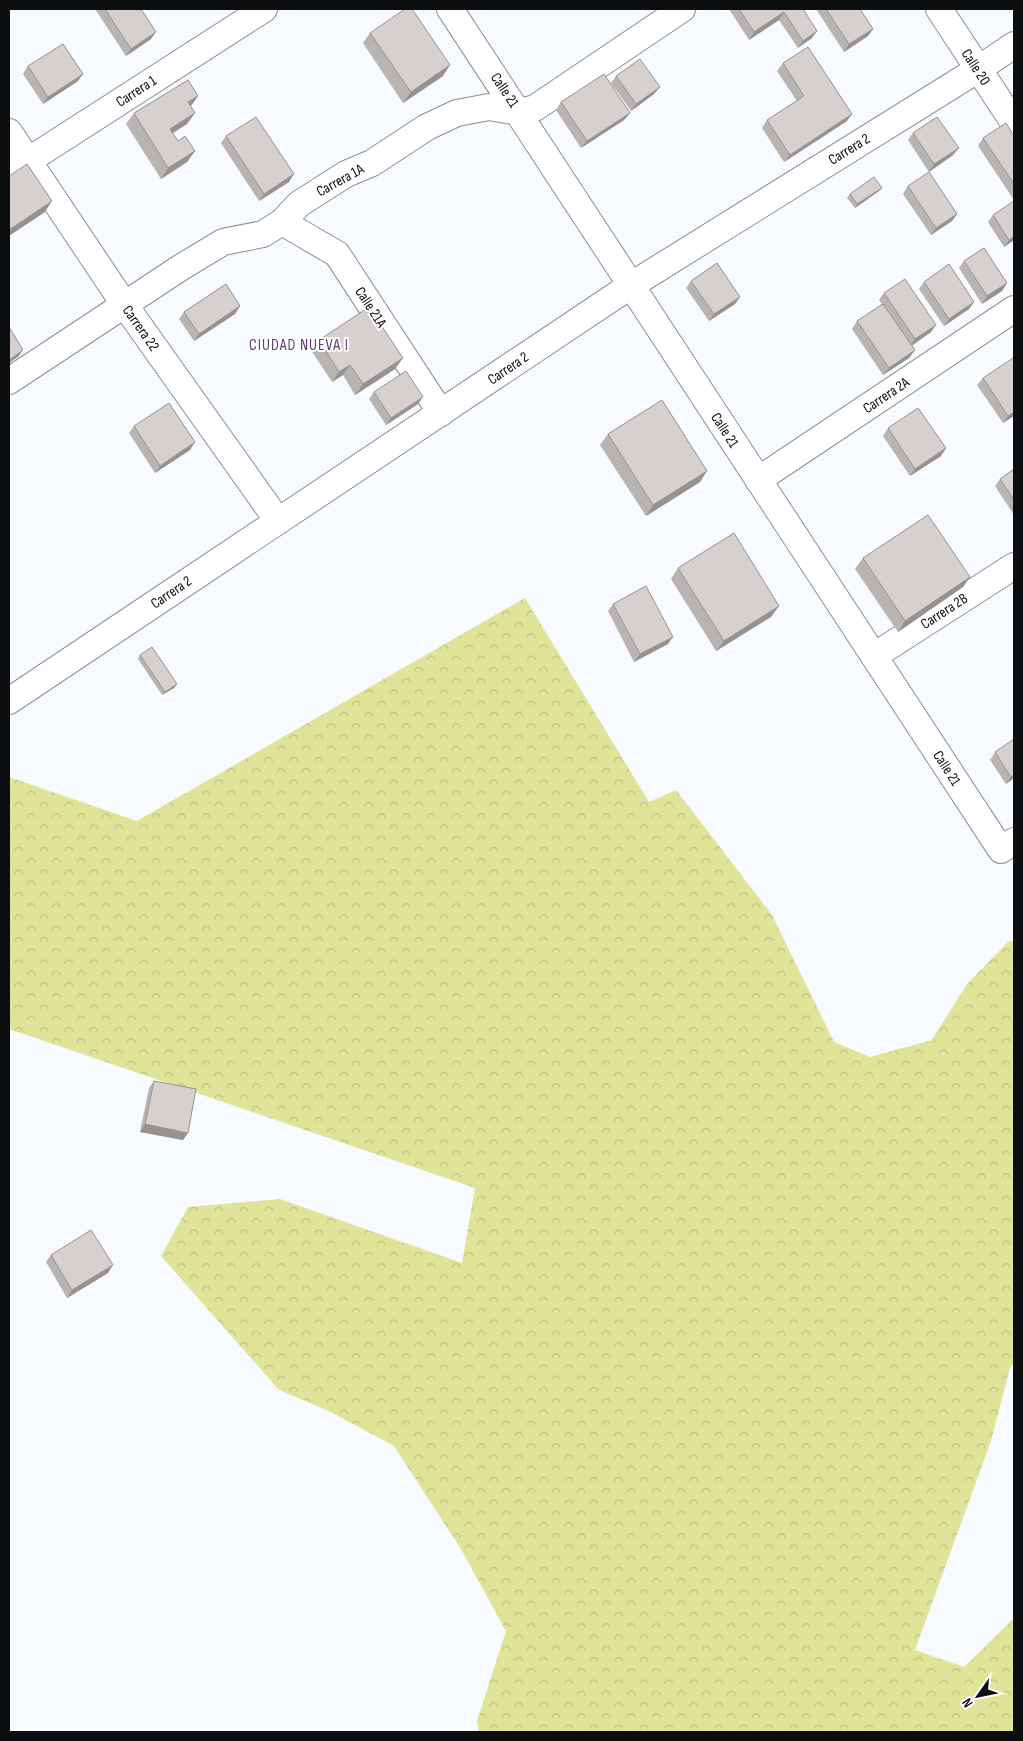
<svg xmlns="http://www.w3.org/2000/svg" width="1023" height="1741" font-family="'Sofia Sans Condensed',sans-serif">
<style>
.forest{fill:url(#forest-crowns)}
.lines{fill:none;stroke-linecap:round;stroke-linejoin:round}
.street-casing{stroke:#8c8f93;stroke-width:28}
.street{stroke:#fff;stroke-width:26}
.wall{fill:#b8b4b1}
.shaded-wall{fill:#969290}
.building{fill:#d6d1ce;stroke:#969290}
.labels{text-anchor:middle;stroke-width:4;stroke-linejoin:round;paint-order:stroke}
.street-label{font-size:15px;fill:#0d0e0f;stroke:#fff}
.neighbourhood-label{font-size:16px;letter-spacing:1px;fill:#613b73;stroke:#fff}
</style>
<defs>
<pattern id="forest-crowns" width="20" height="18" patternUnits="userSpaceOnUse" patternTransform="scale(1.25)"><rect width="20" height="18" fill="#e0e498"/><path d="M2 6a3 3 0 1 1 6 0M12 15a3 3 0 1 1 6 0" fill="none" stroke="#bfc282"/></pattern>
</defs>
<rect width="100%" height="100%" fill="#f7faff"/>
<path class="forest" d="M525,598L649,802L676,790L772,915L834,1042L870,1057L932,1040L967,984L1009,941H1014V1363L1010,1368L991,1441L915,1650L964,1667L1014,1618V1732H479L477,1721L506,1631L461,1549L394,1446L329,1411L279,1390L161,1256L188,1207L280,1199L462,1263L475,1188L9,1029V777L137,821Z"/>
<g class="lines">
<g class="street-casing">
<g id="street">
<path d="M450,9L1001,850L1014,841"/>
<path d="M939,9L1014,123"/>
<path d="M9,132L124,304L278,521"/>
<path d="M9,173L264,9"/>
<path d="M282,222L337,254L441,413"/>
<path d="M9,381L180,268L223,242L263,234L282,222L299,204L346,174L372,163L427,127L457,113L489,107L519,112L535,108L682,9"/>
<path d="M758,480L1014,309"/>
<path d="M874,656L1014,566"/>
<path d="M9,701L630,286L977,70L1014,45"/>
</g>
</g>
<use href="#street" class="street"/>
</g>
<g class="wall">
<path d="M95,9H141L151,39L126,56Z"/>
<path d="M729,9H803L812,38L798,48L779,20L749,40Z"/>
<path d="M816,9H860L873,29L868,36L844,52Z"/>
<path d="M370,33L443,76L403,103L363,43Z"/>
<path d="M783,63L847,121L784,162L762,128L767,120L797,101L777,71Z"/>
<path d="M28,66L78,81L43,104L23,74Z"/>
<path d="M616,76L654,94L631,111L611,83Z"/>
<path d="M198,96L191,106L187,124L172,133L178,141L195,151L187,162L161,179L126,124L134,113Z"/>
<path d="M561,102L630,113L624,120L581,148L556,110Z"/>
<path d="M913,133L953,155L929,172L908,140Z"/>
<path d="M226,136L289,182L259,201L221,143Z"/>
<path d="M1014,136V200L978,146L983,138Z"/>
<path d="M908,186L957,214L952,221L931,235L903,194Z"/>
<path d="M879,191L855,208L847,198L850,194Z"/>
<path d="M993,215L1014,240L1004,247L988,222Z"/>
<path d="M964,261L1007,283L1002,291L982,304L959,268Z"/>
<path d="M691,281L740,297L735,304L709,321L686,288Z"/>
<path d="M924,282L974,302L969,309L944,326L919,289Z"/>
<path d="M884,293L931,332L911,346L915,350L909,358L883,375L852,329L857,321L882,304L879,300Z"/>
<path d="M240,306L235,314L194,341L179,319L184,312Z"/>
<path d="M319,340L395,369L355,395L343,375L332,382L311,350Z"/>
<path d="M983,378L1014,416L1003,423L977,385Z"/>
<path d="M374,392L418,404L386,425L369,399Z"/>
<path d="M134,426L190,450L155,473L129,433Z"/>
<path d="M888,428L946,448L941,456L910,476L883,436Z"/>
<path d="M608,434L700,482L646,516L600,445Z"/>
<path d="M1014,469V515L995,486L1000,479Z"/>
<path d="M863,558L970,577L963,587L898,632L855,569Z"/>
<path d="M678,568L771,617L716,651L671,579Z"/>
<path d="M613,604L668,644L634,662L608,611Z"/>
<path d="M140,655L177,684L174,688L162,695L138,659Z"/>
<path d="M995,752L1014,778L1006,784L990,760Z"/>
<path d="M154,1081L183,1140L140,1132L149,1088Z"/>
<path d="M51,1255L108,1273L67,1298L46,1262Z"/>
</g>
<g class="shaded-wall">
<path d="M784,12L779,20L749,40L754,32Z"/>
<path d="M873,29L868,36L844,52L849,44Z"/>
<path d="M817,31L812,38L798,48L803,41Z"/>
<path d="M156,32L151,39L126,56L131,49Z"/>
<path d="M450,65L443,76L403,103L411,92Z"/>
<path d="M83,74L78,81L43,104L48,97Z"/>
<path d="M660,87L654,94L631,111L636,104Z"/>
<path d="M198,96L190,107L188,102Z"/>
<path d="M195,113L187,124L162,140L170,129Z"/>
<path d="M630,113L624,120L581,148L587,141Z"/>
<path d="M852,114L847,121L784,162L790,155Z"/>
<path d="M959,148L953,155L929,172L934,164Z"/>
<path d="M195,151L187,162L161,179L168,168Z"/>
<path d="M294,174L289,182L259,201L264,194Z"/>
<path d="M882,188L879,191L855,208L857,204Z"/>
<path d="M52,201L45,212L9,236V230Z"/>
<path d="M957,214L952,221L931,235L936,228Z"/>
<path d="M1014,236V240L1004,247L1009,240Z"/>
<path d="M1007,283L1002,291L982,304L987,296Z"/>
<path d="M740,297L735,304L709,321L714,314Z"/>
<path d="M974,302L969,309L944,326L949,319Z"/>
<path d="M240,306L235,314L194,341L199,334Z"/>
<path d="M936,325L931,332L910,347L915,339Z"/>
<path d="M23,350L18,357L9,363V360Z"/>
<path d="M915,350L909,358L883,375L889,368Z"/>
<path d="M403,358L395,369L355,395L363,384Z"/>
<path d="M350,365L343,375L332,382L339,372Z"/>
<path d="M423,397L418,404L386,425L391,418Z"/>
<path d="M1014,412V416L1003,423L1008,416Z"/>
<path d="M195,442L190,450L155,473L160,466Z"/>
<path d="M946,448L941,456L910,476L915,469Z"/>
<path d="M707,471L700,482L646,516L653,505Z"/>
<path d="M970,577L963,587L898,632L905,621Z"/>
<path d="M779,606L771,617L716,651L724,641Z"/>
<path d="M673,637L668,644L634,662L640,654Z"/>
<path d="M177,684L174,688L162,695L165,692Z"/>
<path d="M1014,775V778L1006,784L1011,777Z"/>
<path d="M145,1124L188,1133L183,1140L140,1132Z"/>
<path d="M113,1265L108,1273L67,1298L72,1290Z"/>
</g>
<g class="building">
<path d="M105,9H141L156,32L131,49Z"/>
<path d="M405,9H412L450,65L411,92L370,33Z"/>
<path d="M739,9H803L817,31L803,41L784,12L754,32Z"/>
<path d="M826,9H860L873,29L849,44Z"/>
<path d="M63,44L83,74L48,97L28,66Z"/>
<path d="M808,47L852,114L790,155L767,120L804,96L783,63Z"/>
<path d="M640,59L660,87L636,104L616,76Z"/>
<path d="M604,74L630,113L587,141L561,102Z"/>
<path d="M188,80L198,96L188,102L195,113L170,129L178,141L185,136L195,151L168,168L134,113Z"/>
<path d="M256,117L294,174L264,194L226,136Z"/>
<path d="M937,117L959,148L934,164L913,133Z"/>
<path d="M1006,123L1014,136V184L983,138Z"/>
<path d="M27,164L52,201L9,230V176Z"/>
<path d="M929,172L957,214L936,228L908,186Z"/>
<path d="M874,177L882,188L857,204L850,194Z"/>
<path d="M1014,201V236L1009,240L993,215Z"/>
<path d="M984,248L1007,283L987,296L964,261Z"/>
<path d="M717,263L740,297L714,314L691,281Z"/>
<path d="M949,264L974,302L949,319L924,282Z"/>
<path d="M905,279L936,325L915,339L884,293Z"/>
<path d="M226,284L240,306L199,334L184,312Z"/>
<path d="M883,304L915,350L889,368L857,321Z"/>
<path d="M369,307L403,358L363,384L350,365L339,372L319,340Z"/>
<path d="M9,327L23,350L9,360Z"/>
<path d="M1013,358L1014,360V412L1008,416L983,378Z"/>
<path d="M406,371L423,397L391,418L374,392Z"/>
<path d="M662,400L707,471L653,505L608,434Z"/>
<path d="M169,403L195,442L160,466L134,426Z"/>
<path d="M918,408L946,448L915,469L888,428Z"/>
<path d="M1014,469V500L1000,479Z"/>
<path d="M928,515L970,577L905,621L863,558Z"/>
<path d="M734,533L779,606L724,641L678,568Z"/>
<path d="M646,586L673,637L640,654L613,604Z"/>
<path d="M152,647L177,684L165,692L140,655Z"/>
<path d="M1014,739V775L1011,777L995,752Z"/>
<path d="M154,1081L196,1089L188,1133L145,1124Z"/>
<path d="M91,1230L113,1265L72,1290L51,1255Z"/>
</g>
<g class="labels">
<g class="street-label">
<text transform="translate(976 67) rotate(57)" y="5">Calle 20</text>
<text transform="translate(505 90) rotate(56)" y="5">Calle 21</text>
<text transform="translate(136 91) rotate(-33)" y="5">Carrera 1</text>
<text transform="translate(849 149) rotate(-32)" y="5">Carrera 2</text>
<text transform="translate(340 180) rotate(-29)" y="5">Carrera 1A</text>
<text transform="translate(371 307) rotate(57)" y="5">Calle 21A</text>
<text transform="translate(141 328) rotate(55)" y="5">Carrera 22</text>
<text transform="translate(508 368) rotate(-34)" y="5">Carrera 2</text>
<text transform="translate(886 395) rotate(-34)" y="5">Carrera 2A</text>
<text transform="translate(725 430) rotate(57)" y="5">Calle 21</text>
<text transform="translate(171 592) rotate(-34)" y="5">Carrera 2</text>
<text transform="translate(944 611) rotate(-33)" y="5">Carrera 2B</text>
<text transform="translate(947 768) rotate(57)" y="5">Calle 21</text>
</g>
<g class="neighbourhood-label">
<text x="299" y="350">CIUDAD NUEVA I</text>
</g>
</g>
<rect width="1023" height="1741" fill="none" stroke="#0d0e0f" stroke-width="20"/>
<g transform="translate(978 1696) rotate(237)" stroke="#ffffff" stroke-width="4" paint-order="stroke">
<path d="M0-4L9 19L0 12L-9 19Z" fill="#0d0e0f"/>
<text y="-8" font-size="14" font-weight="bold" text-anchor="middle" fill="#0d0e0f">N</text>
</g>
</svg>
